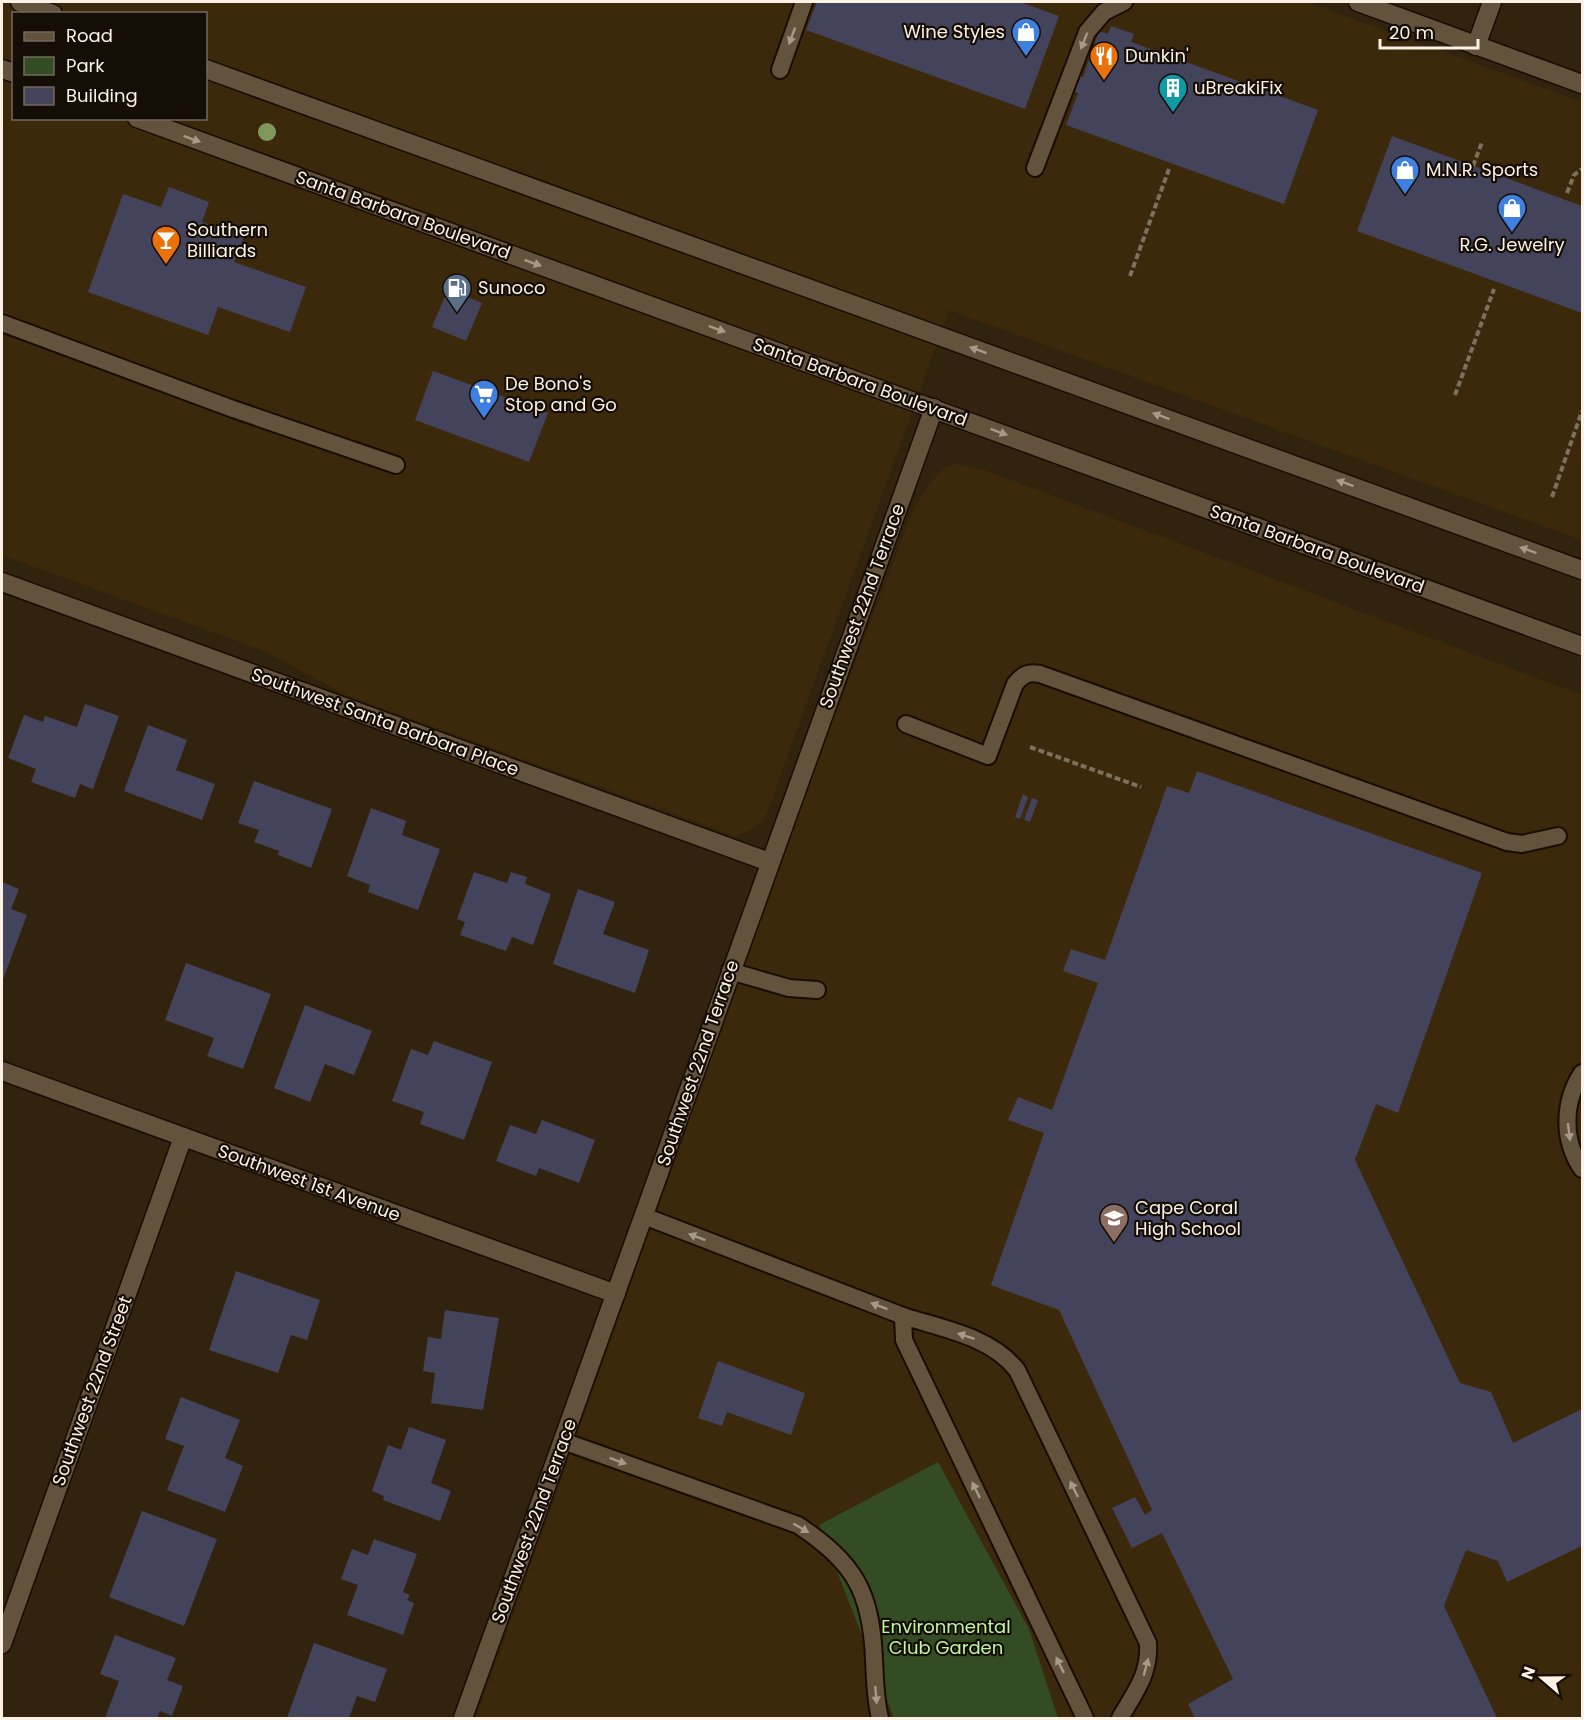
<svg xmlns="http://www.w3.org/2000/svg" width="1584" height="1720" font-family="Poppins,sans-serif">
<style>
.built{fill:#3c290c;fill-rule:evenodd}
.green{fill:#334c23}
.building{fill:#43435c}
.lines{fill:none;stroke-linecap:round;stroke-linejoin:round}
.lane-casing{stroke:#1a0c00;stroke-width:20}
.street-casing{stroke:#1a0c00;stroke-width:21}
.secondary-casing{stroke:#1a0c00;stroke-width:21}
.path{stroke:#7d705e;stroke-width:4;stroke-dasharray:6 3;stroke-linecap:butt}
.lane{stroke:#64533c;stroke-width:16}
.street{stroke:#64533c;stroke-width:18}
.secondary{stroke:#64533c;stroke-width:18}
.tree{fill:#80975e}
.oneway{fill:#a89a88}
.labels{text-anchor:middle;stroke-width:4.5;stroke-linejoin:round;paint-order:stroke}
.poi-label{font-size:18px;fill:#fbf1e4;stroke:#150e06;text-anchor:start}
.street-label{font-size:18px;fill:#fbf1e4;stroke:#150e06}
.park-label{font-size:18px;fill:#c0f69f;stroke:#150e06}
</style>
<rect width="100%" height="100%" fill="#32230e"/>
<g class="built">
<path d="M2,2H1307L1582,102V540L949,310L764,821L750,830L735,836L719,830L348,696L262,650L2,555ZM14,14H206V118H14Z"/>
<path d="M955,464L984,470L1582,695V1718H476L815,768L913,510L930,483L944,468Z"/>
</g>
<path class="green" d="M938,1462L1029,1629L1058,1718H894L819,1525Z"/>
<g class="building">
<path d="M817,2H1020L1059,16L1025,109L806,30Z"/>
<path d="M1111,26L1134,34L1131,42L1318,110L1284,204L1066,125L1078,93L1068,89L1074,74L1083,77L1099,31L1108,34Z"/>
<path d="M1392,136L1582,206V313L1357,231Z"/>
<path d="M169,187L209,202L202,222L244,237L234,262L306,287L290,332L218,307L208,335L88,292L123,194L161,207Z"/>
<path d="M448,289L482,303L466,341L432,327Z"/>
<path d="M433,371L548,413L529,462L415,420Z"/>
<path d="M85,704L119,716L93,789L80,784L75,798L31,782L36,769L8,758L24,715L43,722L45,716L77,727Z"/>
<path d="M148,725L187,740L176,770L215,784L202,820L124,791Z"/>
<path d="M1197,771L1482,873L1398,1113L1376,1104L1355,1160L1460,1383L1491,1392L1513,1443L1582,1409V1546L1507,1582L1498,1561L1466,1550L1444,1606L1497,1718H1195L1188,1704L1233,1679L1162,1533L1132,1548L1112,1508L1135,1497L1145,1515L1152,1510L1059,1310L991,1285L1044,1133L1008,1120L1018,1097L1052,1110L1098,983L1063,971L1071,949L1105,960L1167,786L1189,793Z"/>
<path d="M254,781L332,809L311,868L278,855L279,851L254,842L259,830L238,823Z"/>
<path d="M1023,794L1028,797L1020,819L1015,817Z"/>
<path d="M1032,798L1038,800L1030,822L1024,820Z"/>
<path d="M371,808L406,821L402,835L440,849L418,910L368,892L370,885L347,876Z"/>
<path d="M474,872L507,883L511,872L527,877L525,884L551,894L533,945L512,937L506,951L460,935L465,922L457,919Z"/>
<path d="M2,882L19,889L11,909L27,915L2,982Z"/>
<path d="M578,889L615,902L603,934L649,950L635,993L553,964Z"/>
<path d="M186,963L271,994L243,1069L207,1056L214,1038L165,1020Z"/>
<path d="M305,1005L372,1031L354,1075L325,1064L310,1102L274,1088Z"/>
<path d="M434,1041L492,1062L464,1140L420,1124L424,1112L392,1101L411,1049L428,1055Z"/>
<path d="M542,1120L595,1140L579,1183L539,1168L536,1176L496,1161L510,1125L536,1134Z"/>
<path d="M236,1271L320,1300L307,1340L291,1335L278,1373L209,1350Z"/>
<path d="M445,1310L499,1318L483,1410L431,1403L435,1373L423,1371L428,1337L441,1339Z"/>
<path d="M718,1361L805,1393L791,1435L727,1412L722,1426L698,1418Z"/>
<path d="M181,1397L240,1420L225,1458L243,1466L225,1512L167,1490L184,1446L165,1439Z"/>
<path d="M409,1427L446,1440L431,1483L451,1491L440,1521L383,1500L384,1496L372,1491L388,1445L401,1450Z"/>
<path d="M142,1511L217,1539L184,1626L109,1597Z"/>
<path d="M374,1539L417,1554L403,1592L410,1595L407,1600L414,1603L403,1635L347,1615L358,1585L341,1579L352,1549L368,1555Z"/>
<path d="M115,1635L176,1658L167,1680L183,1686L172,1716L160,1711L157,1718H105L119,1681L100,1674Z"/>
<path d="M314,1643L387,1669L375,1702L357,1696L349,1718H287Z"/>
</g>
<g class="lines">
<g class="lane-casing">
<g id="lane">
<path d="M780,70L804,2"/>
<path d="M1035,168L1087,32L1104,12L1124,2"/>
<path d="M2,323L233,409L396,465"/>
<path d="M906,724L988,756L1015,684C1023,674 1028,672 1040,674L1507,842L1522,844L1558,836"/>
<path d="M730,971L789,988L817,990"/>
<path d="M1582,1073C1563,1102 1562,1140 1582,1169"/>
<path d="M644,1216L903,1316L904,1340L1085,1718"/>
<path d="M903,1316C943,1329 990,1336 1017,1370L1148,1643C1150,1674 1135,1692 1120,1718"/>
<path d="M563,1441L798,1525C854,1563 871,1590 874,1659C875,1679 875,1698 880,1718"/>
</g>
</g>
<g class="street-casing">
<g id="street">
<path d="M1358,2L1582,84"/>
<path d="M1476,46L1492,2"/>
<path d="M2,582L769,862"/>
<path d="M2,1071L616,1294"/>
<path d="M2,1644L183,1137"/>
<path d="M463,1718L934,408"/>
</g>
</g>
<g class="secondary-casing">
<g id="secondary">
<path d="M20,2L53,14"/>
<path d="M2,69L14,73"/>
<path d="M206,69L1582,570"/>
<path d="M137,118L1582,646"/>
</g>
</g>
<g class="path">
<path d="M1473,166L1482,142"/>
<path d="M1567,193L1574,175L1582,169"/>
<path d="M1130,276L1169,169"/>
<path d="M1455,395L1494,289"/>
<path d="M1552,497L1582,411"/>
<path d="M1030,747L1141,787"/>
</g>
<use href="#lane" class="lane"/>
<use href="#street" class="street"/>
<use href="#secondary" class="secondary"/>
</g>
<circle class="tree" cx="267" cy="132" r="9"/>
<defs><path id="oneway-solid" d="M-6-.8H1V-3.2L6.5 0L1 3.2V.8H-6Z" transform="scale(1.5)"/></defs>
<g class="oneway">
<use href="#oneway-solid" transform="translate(792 36) rotate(110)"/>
<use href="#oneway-solid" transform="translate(1084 41) rotate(112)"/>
<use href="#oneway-solid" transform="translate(192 139) rotate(20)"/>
<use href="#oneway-solid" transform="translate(533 263) rotate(20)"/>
<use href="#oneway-solid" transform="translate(717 329) rotate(20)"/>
<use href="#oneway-solid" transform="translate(978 350) rotate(-160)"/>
<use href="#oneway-solid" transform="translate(1161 416) rotate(-160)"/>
<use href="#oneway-solid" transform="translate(999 432) rotate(20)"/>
<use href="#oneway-solid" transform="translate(1345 483) rotate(-160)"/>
<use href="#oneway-solid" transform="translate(1528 550) rotate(-160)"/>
<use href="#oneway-solid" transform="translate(1569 1132) rotate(83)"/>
<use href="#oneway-solid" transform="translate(697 1237) rotate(-159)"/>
<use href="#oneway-solid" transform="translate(879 1306) rotate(-159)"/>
<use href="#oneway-solid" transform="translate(966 1336) rotate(-162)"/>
<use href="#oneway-solid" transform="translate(618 1461) rotate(20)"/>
<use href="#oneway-solid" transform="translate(1074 1489) rotate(-116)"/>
<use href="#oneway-solid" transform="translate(976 1490) rotate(-116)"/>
<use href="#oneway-solid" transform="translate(801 1528) rotate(30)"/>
<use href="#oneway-solid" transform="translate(1060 1665) rotate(-116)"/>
<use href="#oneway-solid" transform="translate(1146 1667) rotate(-75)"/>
<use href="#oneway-solid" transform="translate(876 1695) rotate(85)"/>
</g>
<defs>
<g id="shop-pin" transform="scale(1.5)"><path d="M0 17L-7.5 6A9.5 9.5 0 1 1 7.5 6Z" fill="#3f7fe0" stroke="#150e06"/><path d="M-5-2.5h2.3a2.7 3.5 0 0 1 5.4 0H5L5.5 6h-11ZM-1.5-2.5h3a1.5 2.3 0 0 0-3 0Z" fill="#fff"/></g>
<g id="restaurant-pin" transform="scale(1.5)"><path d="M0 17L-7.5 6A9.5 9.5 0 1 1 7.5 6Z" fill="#e8710a" stroke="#150e06"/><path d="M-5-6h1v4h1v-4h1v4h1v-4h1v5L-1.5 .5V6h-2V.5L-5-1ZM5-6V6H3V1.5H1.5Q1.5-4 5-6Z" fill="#fff"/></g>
<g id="building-pin" transform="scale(1.5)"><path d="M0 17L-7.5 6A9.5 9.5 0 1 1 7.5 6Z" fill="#0f9aa8" stroke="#150e06"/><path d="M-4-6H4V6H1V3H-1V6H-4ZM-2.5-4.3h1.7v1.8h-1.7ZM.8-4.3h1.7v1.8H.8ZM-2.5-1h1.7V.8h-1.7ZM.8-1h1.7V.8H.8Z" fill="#fff"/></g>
<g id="bar-pin" transform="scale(1.5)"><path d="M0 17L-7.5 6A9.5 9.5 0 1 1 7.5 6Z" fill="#e8710a" stroke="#150e06"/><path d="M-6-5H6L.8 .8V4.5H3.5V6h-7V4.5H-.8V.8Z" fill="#fff"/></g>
<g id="fuel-pin" transform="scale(1.5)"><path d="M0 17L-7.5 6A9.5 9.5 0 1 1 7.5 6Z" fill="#5c6f8a" stroke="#150e06"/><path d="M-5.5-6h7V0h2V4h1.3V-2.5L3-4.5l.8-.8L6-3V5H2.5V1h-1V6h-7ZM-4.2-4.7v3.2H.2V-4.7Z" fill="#fff"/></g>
<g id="supermarket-pin" transform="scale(1.5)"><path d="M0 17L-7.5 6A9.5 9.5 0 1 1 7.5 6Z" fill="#3f7fe0" stroke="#150e06"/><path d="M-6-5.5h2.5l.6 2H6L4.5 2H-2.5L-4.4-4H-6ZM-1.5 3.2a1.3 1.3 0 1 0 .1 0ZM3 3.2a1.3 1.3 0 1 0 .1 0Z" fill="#fff"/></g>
<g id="school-pin" transform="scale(1.5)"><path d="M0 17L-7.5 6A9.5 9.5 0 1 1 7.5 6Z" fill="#8d6e63" stroke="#150e06"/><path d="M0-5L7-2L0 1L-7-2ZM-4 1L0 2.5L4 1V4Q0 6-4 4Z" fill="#fff"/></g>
</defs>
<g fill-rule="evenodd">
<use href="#shop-pin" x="1026" y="32"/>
<use href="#restaurant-pin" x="1104" y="56"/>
<use href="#building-pin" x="1173" y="88"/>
<use href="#shop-pin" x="1405" y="170"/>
<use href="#shop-pin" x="1512" y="208"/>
<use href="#bar-pin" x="166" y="240"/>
<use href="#fuel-pin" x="457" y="288"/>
<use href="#supermarket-pin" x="484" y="394"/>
<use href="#school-pin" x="1114" y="1218"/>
</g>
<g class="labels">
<g class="poi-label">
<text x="1005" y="38" text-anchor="end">Wine Styles</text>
<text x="1125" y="62">Dunkin'</text>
<text x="1194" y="94">uBreakiFix</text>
<text x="1426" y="176">M.N.R. Sports</text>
<text x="187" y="236">Southern<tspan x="187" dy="21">Billiards</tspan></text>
<text x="1512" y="251" text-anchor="middle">R.G. Jewelry</text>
<text x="478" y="294">Sunoco</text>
<text x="505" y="390">De Bono's<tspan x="505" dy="21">Stop and Go</tspan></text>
<text x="1135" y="1214">Cape Coral<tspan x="1135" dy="21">High School</tspan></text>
</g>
<g class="street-label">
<text transform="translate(403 215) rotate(20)" y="6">Santa Barbara Boulevard</text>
<text transform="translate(860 382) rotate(20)" y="6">Santa Barbara Boulevard</text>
<text transform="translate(1317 549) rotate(20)" y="6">Santa Barbara Boulevard</text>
<text transform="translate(862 606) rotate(-70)" y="6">Southwest 22nd Terrace</text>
<text transform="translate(385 722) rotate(20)" y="6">Southwest Santa Barbara Place</text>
<text transform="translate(698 1063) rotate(-71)" y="6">Southwest 22nd Terrace</text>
<text transform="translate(309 1183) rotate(20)" y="6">Southwest 1st Avenue</text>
<text transform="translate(92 1391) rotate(-70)" y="6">Southwest 22nd Street</text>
<text transform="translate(534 1521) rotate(-70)" y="6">Southwest 22nd Terrace</text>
</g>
<g class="park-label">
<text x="946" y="1633">Environmental<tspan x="946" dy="21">Club Garden</tspan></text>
</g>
</g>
<rect width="1584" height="1720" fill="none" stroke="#fbf1e4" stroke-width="6"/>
<rect x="12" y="12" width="195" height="108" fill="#150e06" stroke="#71695f" stroke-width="1.5"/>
<rect x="24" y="32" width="30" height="9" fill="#64533c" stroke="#71695f" stroke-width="1.5"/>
<text x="66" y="42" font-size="18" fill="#fbf1e4">Road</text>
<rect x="24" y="57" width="30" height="18" fill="#334c23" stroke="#71695f" stroke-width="1.5"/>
<text x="66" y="72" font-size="18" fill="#fbf1e4">Park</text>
<rect x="24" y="87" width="30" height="18" fill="#43435c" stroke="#71695f" stroke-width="1.5"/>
<text x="66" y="102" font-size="18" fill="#fbf1e4">Building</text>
<g transform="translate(1542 1678) rotate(290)" stroke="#150e06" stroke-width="4.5" paint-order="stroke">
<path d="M0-4.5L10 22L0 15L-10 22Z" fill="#fbf1e4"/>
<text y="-9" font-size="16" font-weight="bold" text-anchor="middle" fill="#fbf1e4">N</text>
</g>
<path d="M1380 39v9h98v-9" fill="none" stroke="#fbf1e4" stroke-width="3"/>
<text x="1389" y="39" font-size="18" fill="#fbf1e4" stroke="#150e06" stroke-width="4.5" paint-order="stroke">20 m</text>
</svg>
